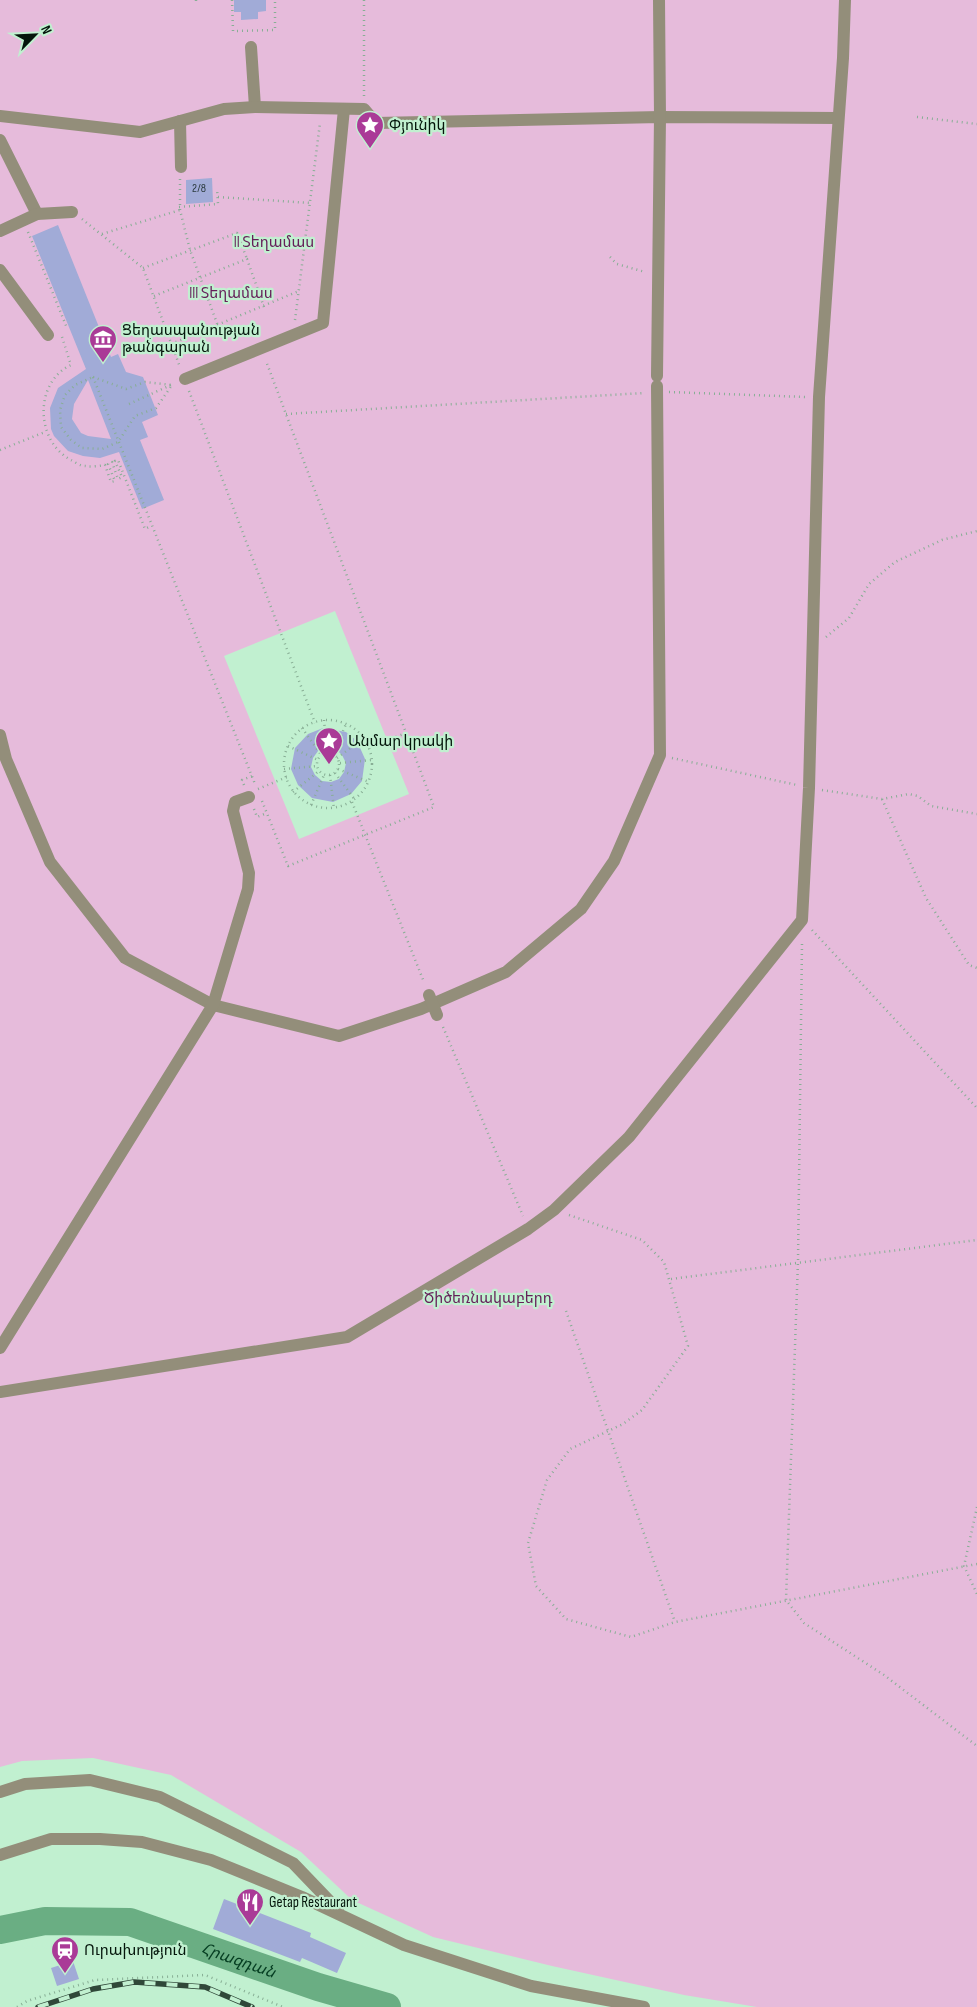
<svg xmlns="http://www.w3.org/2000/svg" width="977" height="2007" font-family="'Sofia Sans Condensed','Noto Sans Armenian',sans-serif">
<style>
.green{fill:#e6bbdb;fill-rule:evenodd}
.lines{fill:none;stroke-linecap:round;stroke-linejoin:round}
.river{stroke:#6aae83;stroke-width:28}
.building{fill:#a1abd7;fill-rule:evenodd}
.path{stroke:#88ae95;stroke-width:2.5;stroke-dasharray:1 4;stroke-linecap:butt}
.minor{stroke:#938e7a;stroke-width:12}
.rail-casing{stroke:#304839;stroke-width:5.5}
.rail{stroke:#c1f0d0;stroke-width:4;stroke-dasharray:11;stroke-linecap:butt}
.labels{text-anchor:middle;stroke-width:4.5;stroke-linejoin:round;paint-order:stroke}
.number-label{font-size:12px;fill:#2b3a3e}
.poi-label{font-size:15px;fill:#04150b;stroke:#c1f0d0;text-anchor:start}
.park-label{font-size:15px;fill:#651f59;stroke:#c1f0d0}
.water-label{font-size:16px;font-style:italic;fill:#053d21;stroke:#c1f0d0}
</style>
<rect width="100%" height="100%" fill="#c1f0d0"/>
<path class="green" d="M0,0H977V2007H757L684,1995L552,1966L433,1937L352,1900L301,1852L171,1775L93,1758L22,1761L0,1767ZM335,611L409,794L299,839L224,656Z"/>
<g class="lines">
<path class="river" id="s1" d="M0,1930L45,1921L130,1922L318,1987L387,2007"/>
</g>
<g class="building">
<path d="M234,0H266V11L258,12V19L241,20V12H234Z"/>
<path d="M212,178L213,202L186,204V180Z"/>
<path d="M58,225L111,357L118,354L126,372L143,377L158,415L142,422L148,437L140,440L164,500L142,509L119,452L100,458L83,456L68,451L54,436L51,429L50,408L58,388L86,369L32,236ZM88,380L111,439L88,436L81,433L72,419L74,404Z"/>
<path d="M323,728L346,732L357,741L365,759L362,781L351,794L333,802L312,798L298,785L291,769L295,748L308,734ZM326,748L336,749L342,755L346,763L344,772L339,779L331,782L322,781L315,775L311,767L313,758L318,751Z"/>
<path d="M224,1899L311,1933L310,1937L346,1953L337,1973L302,1958L300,1962L213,1929Z"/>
<path d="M73,1961L79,1979L57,1986L51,1968Z"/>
</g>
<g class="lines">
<g class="path">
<path d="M196,0V1"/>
<path d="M232,0L233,31L275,30V0"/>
<path d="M364,0V97"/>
<path d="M917,117L977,124"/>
<path d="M180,179V210L190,250L218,326"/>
<path d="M218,197L311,203"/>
<path d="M179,207L218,204L217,189"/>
<path d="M82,219L143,268L180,367"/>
<path d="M28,232L67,328"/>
<path d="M102,234L180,210"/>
<path d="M610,257L617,264L645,272"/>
<path d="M143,268L237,233L247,259"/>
<path d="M154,296L247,259L264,307"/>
<path d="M295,320L320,123"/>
<path d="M62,337L71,365C34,382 35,441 71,460C75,462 80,466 85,466C91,467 99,466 105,465L111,482L115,481L108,464L112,462L118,479L122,477L115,461L118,460L145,529L151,526"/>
<path d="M171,344L299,291"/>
<path d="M93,377L255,784"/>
<path d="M93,377L126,389L145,382L172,385L156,408L135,416L118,442L102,449L82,448L71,440L61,427L60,410L65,395L75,385Z"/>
<path d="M189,391L315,723"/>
<path d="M669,392L806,397"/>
<path d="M129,404L171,385"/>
<path d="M286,414L644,393"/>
<path d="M0,450L45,432"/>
<path d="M826,637L849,618L869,584L895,562L942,540L977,531"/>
<path d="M324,720L327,753"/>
<circle cx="328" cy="764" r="44"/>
<path d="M302,728L322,756"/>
<path d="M288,746L318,760"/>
<path d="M368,748L406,733"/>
<circle cx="328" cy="764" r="11"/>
<path d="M333,754L346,724"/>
<path d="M337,758L364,738"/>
<path d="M672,758L797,785"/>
<path d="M340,763L372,760"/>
<path d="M284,769L317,766"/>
<path d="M338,769L369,782"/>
<path d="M335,773L355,800"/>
<path d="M330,775L334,809"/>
<path d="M244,785L242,780L252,776"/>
<path d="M258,789L287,777"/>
<path d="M822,790L882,799L909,794L918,796L931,806L977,814"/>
<path d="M293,792L319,771"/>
<path d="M882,799L926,898L969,965L977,968"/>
<path d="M262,801L288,866L434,807L266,361"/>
<path d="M352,802L424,982"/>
<path d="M311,805L324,775"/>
<path d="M254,809L257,817L267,813"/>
<path d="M812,930L977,1108"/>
<path d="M802,944L798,1261L786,1600L804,1623L884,1675L977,1746"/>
<path d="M443,1027L523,1216"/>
<path d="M569,1215L642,1240L664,1262L688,1346L642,1410L623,1424L570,1449L547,1480L528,1543L536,1586L566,1619L631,1637L675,1622L977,1564"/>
<path d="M671,1279L977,1240"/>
<path d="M566,1311L675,1622"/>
<path d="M977,1507L964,1566L977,1594"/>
<path d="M17,2007L27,2001L95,1980L205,1975L283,2007"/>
</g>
<g class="minor">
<path d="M251,47L255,107"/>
<path d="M0,116L140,132L224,109L255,107L364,109L376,123L660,117L837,118"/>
<path d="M180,121L181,167"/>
<path d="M0,140L37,214"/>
<path d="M0,231L37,214L72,212"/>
<path d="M0,270L48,335"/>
<path d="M657,376L660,117L659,0"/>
<path d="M185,379L323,323L344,109"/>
<path d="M0,735L6,759L50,862L125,958L213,1005L339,1036L421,1009L506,972L581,909L614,861L660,755L657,386"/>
<path d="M429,995L437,1015"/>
<path d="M0,1348L213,1005L248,889L249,873L233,811L235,802L249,797"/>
<path d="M0,1392L347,1337L528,1229L554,1210L629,1137L802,920L809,788L819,397L843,58L845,0"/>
<path d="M0,1792L25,1784L90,1780L160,1797L293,1863L338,1910"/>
<path d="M0,1855L51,1839H100L142,1842L211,1860L302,1897L404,1945L531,1986L644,2007"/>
</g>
<g class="rail-casing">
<path id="rail" d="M38,2007L93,1989L134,1982L205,1987L252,2007"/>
</g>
<use href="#rail" class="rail"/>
</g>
<defs>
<g id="sight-pin" transform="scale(1.4375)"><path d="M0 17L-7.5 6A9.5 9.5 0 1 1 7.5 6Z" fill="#aa3a97" stroke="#c1f0d0"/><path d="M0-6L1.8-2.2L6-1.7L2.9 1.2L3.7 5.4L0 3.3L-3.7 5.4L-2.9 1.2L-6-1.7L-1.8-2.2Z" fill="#fff"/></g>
<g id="museum-pin" transform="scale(1.4375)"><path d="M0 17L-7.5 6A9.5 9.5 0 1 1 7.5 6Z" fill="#aa3a97" stroke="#c1f0d0"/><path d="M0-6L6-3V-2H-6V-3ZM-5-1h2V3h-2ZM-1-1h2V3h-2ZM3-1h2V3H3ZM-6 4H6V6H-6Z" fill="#fff"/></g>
<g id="restaurant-pin" transform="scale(1.4375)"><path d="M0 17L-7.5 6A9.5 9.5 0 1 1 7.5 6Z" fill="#aa3a97" stroke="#c1f0d0"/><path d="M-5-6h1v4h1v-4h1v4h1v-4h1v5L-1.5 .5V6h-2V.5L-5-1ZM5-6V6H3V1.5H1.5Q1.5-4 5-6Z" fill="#fff"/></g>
<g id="station-pin" transform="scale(1.4375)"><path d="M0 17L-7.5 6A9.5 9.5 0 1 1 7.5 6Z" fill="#aa3a97" stroke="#c1f0d0"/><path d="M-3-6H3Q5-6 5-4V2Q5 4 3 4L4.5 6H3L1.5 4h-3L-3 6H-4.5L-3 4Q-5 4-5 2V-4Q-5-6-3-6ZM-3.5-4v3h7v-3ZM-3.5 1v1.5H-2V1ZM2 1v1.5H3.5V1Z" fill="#fff"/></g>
</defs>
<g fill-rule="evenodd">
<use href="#sight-pin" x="370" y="125"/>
<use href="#museum-pin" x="103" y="339"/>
<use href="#sight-pin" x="329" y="741"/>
<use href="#restaurant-pin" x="250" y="1902"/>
<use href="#station-pin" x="65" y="1950"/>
</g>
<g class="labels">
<g class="number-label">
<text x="199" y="192">2/8</text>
</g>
<g class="poi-label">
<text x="389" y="130">Փյունիկ</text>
<text x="122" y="335">Ցեղասպանության<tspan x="122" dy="17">թանգարան</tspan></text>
<text x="348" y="746">Անմար կրակի</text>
<text x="269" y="1907">Getap Restaurant</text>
<text x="84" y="1955">Ուրախություն</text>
</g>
<g class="park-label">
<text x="274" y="247">II Տեղամաս</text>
<text x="231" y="298">III Տեղամաս</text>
<text x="488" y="1303">Ծիծեռնակաբերդ</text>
</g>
<g class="water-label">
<text dy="6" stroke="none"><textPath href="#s1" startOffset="246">Հրազդան</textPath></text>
</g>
</g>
<g transform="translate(35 35) rotate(66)" stroke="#c1f0d0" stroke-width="4" paint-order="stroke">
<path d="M0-4L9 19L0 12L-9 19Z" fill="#04150b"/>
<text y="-8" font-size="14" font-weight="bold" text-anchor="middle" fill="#04150b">N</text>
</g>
</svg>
